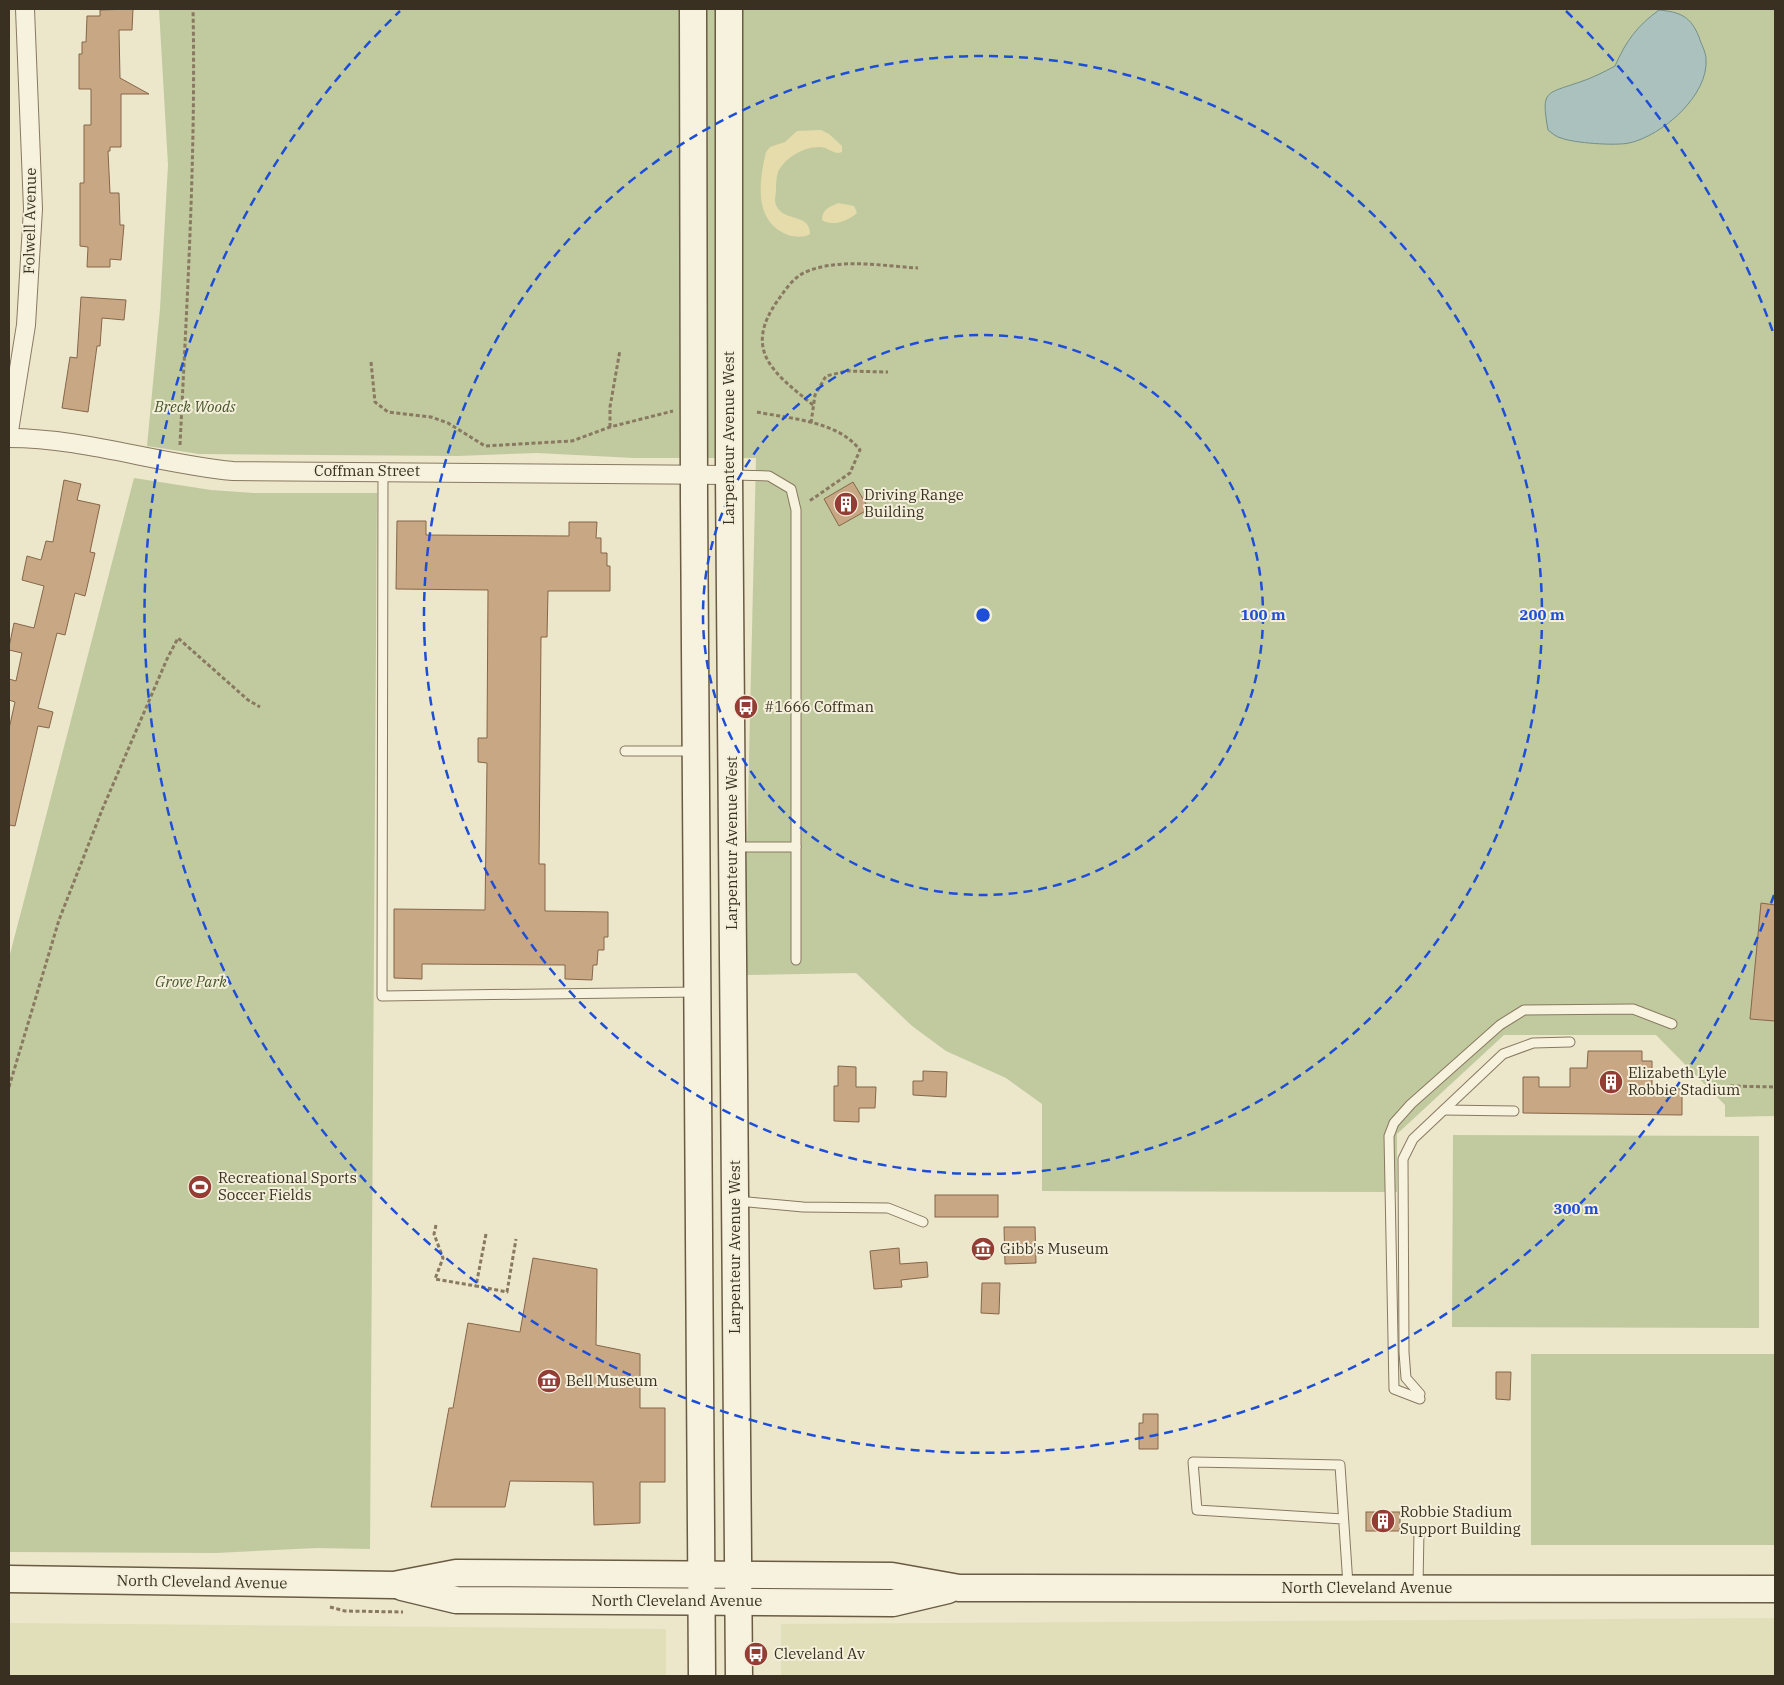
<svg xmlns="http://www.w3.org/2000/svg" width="1784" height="1685" font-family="'IBM Plex Serif',serif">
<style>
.farmland{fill:#e1dfb9}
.green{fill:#c1ca9f}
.sand{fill:#e6dcab}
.water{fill:#abc1bd;stroke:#72908b}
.building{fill:#c8a784;stroke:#866648}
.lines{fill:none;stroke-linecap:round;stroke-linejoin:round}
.lane-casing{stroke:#887960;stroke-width:11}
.street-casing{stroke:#887960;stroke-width:20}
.secondary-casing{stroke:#6a5b43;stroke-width:29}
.path{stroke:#887960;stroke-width:3;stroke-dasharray:4 2.5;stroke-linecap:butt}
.lane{stroke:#f7f2de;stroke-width:9}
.street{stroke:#f7f2de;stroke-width:18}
.secondary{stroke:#f7f2de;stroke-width:26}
.ring{fill:none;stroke:#1d4ed8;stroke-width:2.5;stroke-dasharray:9 6}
.labels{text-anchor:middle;stroke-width:4;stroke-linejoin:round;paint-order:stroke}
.street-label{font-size:15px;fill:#3a3022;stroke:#f4efda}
.park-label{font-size:15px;font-style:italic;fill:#46552a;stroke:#f4efda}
.poi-label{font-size:15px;fill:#3a3022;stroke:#f4efda;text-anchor:start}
.centre{fill:#1d4ed8;stroke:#f4efda;stroke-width:2.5}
.ring-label{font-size:15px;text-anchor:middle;font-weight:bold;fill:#1d4ed8;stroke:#f4efda;stroke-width:4;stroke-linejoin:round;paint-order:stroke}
</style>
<rect width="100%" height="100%" fill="#ece6cb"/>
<g class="farmland">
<path d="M1775,1618V1676H781V1624Z"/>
<path d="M9,1623L666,1629V1676H9Z"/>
</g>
<g class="green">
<path d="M159,9H1775V1116L1725,1117V1105L1656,1035H1504L1397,1134V1192L1042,1191V1104L1006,1078L946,1051L912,1026L856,973L744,975L756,458H634L537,453L457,456L199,454L147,446L160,309L168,165Z"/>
<path d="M134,478L211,490L254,493H377L370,1549L317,1548L216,1553L9,1552V958Z"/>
<path d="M1453,1135L1759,1136V1328L1452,1327Z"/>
<rect x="1531" y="1354" width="244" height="191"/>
</g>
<g class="sand">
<path d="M821,130L829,134L842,146V152L838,153C831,152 827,147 820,147C805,146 784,158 778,172C776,178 776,185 776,192C775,197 774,202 777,207C785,222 810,213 810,234C804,238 795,237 788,235C753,221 759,182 766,152L770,147L785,142L797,131Z"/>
<path d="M838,203L854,206L857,213C848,221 833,227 822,220C822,209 830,207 838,203Z"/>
</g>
<path class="water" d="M1659,10C1681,12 1691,17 1699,37C1701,44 1706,52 1706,59C1709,95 1662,136 1629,143C1615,146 1574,143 1561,138C1556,137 1552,133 1548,130C1541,90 1545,94 1580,82C1592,78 1604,72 1615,66C1626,41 1637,26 1659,10Z"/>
<g class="building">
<path d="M133,9L132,30H119L120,78L149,94H121V147H110V151H108L110,193H119L120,225H124L121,260L110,259V267H87L88,247L80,246V183H84V125H91V89H79V54H82V42H86L87,16H100V10Z"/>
<path d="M81,297L126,300L124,320L102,318L100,346H97L88,412L62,408L70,357L77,358Z"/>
<path d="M64,480L81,484L77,500L100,505L90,552L95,553L85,596L75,593L65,635L57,633L38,708L53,712L49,728L38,726L15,826L9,825V729L15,702L9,700V679L16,681L22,653L9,650V647L14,623L34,628L44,586L22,580L27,556L41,560L46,541L53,542Z"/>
<path d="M853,482L869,509L839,526L824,499Z"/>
<path d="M397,521H426V535L569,536V522H597L596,538H601V553H607V566H610V591H548L547,637H541L539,864H545V911L608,912V937H604V950H598L597,965H593L592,980L565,979V965L422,964V979L394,978V909L485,910L487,763L478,762V738H487L488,590L396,589Z"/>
<path d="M1761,903L1775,905V1021L1750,1019Z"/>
<path d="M1588,1051H1642V1061H1652V1088L1682,1089V1115L1523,1113V1077H1539V1087H1570V1068H1587Z"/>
<path d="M838,1066L856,1067V1087H876L875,1108H859V1122L834,1121V1086H838Z"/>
<path d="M923,1071L947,1072L946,1097L913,1095V1081H923Z"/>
<rect x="935" y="1195" width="63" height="22"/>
<path d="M1004,1227H1035L1036,1263L1005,1264Z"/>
<path d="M899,1248L900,1264L927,1262L928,1277L901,1280L902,1287L874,1289L870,1251Z"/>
<path d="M533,1258L597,1269L596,1345L640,1354V1408H665V1482H640V1523L594,1525L593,1482L510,1481L505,1507H431L449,1408H453L468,1323L520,1332Z"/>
<path d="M982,1283H1000L999,1314L981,1313Z"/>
<path d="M1496,1372H1511L1510,1400L1496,1399Z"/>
<path d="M1143,1414H1158V1449H1139V1423H1143Z"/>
<rect x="1366" y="1512" width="34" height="19"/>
</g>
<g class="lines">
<g class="lane-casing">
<g id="lane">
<path d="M383,471L382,996L696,992"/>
<path d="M732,475L769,476L791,489L796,510V960"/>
<path d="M625,751H695"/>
<path d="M735,847H796"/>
<path d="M1444,1110L1514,1111"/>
<path d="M738,1201L803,1207L888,1208L923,1222"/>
<path d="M1420,1394L1406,1378L1404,1352L1403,1159L1413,1139L1503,1054L1533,1043L1570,1042"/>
<path d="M1420,1399L1394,1389L1389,1136L1394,1123L1411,1104L1500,1025L1524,1010L1633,1009L1672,1024"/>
<path d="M1343,1519L1197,1510L1193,1462L1340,1465L1348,1585"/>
<path d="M1418,1586L1419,1530"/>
</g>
</g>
<g class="street-casing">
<g id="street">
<path d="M9,431L26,325L33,209L25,9"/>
<path d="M9,438C84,438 158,464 233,471L729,475"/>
</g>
</g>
<g class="secondary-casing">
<g id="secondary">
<path d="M693,9L694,500L702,1676"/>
<path d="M729,9V475L739,1676"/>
<path d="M9,1579L394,1585L456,1573L892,1576L959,1588L1775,1589"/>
<path d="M402,1587L456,1600L893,1603L948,1590"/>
</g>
</g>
<g class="path">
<path d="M371,362L375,402L388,412L431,417L448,423L485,446L572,441L610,427L673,411"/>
<path d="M813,405C774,373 742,351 778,300C786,289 794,276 808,271C842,258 883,266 918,268"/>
<path d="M757,412C791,419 838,421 860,450L850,473L808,502"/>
<path d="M811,423L815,395L826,376L847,371L888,372"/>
<path d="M610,427V407L620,350"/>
<path d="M180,445C187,300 196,154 193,9"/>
<path d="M1730,1086L1775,1087"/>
<path d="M9,1087L59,920L102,810L167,659L178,638L248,700L260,707"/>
<path d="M436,1225L434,1234L443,1258L435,1279L476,1286"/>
<path d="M486,1234L476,1286L507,1292L516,1239"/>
<path d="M330,1607L345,1611L403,1612"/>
</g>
<use href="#lane" class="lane"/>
<use href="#street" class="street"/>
<use href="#secondary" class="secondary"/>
</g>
<g class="ring">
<circle cx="983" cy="615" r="280"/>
<circle cx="983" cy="615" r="559"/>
<path d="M1774 895A839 839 0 1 1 400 11M1566 11A839 839 0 0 1 1774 335"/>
</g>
<defs>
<g id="building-disc" transform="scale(1.25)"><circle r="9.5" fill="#933d34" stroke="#f4efda"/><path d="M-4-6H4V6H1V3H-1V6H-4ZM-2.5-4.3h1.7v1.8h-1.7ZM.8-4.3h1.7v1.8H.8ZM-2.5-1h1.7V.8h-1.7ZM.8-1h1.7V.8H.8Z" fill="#fff"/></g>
<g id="bus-disc" transform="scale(1.25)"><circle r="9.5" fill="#933d34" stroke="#f4efda"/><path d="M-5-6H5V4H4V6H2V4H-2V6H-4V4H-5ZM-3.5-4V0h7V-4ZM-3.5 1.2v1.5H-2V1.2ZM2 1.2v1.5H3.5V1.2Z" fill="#fff"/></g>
<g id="stadium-disc" transform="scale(1.25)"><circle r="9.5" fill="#933d34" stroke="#f4efda"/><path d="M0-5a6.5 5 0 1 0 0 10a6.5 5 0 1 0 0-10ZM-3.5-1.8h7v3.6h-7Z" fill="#fff"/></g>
<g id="museum-disc" transform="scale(1.25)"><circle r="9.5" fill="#933d34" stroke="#f4efda"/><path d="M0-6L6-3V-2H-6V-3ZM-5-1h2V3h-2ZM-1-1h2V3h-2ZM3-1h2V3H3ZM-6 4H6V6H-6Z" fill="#fff"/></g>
</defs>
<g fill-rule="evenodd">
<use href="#building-disc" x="846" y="504"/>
<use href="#bus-disc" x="746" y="707"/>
<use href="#building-disc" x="1611" y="1082"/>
<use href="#stadium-disc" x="200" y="1187"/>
<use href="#museum-disc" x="983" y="1249"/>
<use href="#museum-disc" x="549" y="1381"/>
<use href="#building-disc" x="1383" y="1521"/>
<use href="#bus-disc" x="756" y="1654"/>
</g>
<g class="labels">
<g class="street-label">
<text transform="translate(30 221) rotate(-89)" y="5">Folwell Avenue</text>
<text transform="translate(729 438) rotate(-90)" y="5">Larpenteur Avenue West</text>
<text x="367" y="476">Coffman Street</text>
<text transform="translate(732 843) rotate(-90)" y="5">Larpenteur Avenue West</text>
<text transform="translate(735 1247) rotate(-90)" y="5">Larpenteur Avenue West</text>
<text transform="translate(202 1582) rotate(1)" y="5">North Cleveland Avenue</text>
<text x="1367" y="1593">North Cleveland Avenue</text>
<text x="677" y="1606">North Cleveland Avenue</text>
</g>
<g class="park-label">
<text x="195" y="412">Breck Woods</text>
<text x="191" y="987">Grove Park</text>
</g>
<g class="poi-label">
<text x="864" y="500">Driving Range<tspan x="864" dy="17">Building</tspan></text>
<text x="764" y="712">#1666 Coffman</text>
<text x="1628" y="1078">Elizabeth Lyle<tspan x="1628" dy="17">Robbie Stadium</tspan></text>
<text x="218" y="1183">Recreational Sports<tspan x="218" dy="17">Soccer Fields</tspan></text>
<text x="1000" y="1254">Gibb's Museum</text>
<text x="566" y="1386">Bell Museum</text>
<text x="1400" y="1517">Robbie Stadium<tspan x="1400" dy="17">Support Building</tspan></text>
<text x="774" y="1659">Cleveland Av</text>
</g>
</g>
<circle cx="983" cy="615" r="8" class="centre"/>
<g class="ring-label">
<text x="1263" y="620">100 m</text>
<text x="1542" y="620">200 m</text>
<text x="1576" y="1214">300 m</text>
</g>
<rect width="1784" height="1685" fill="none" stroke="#3a3022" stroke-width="20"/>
</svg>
